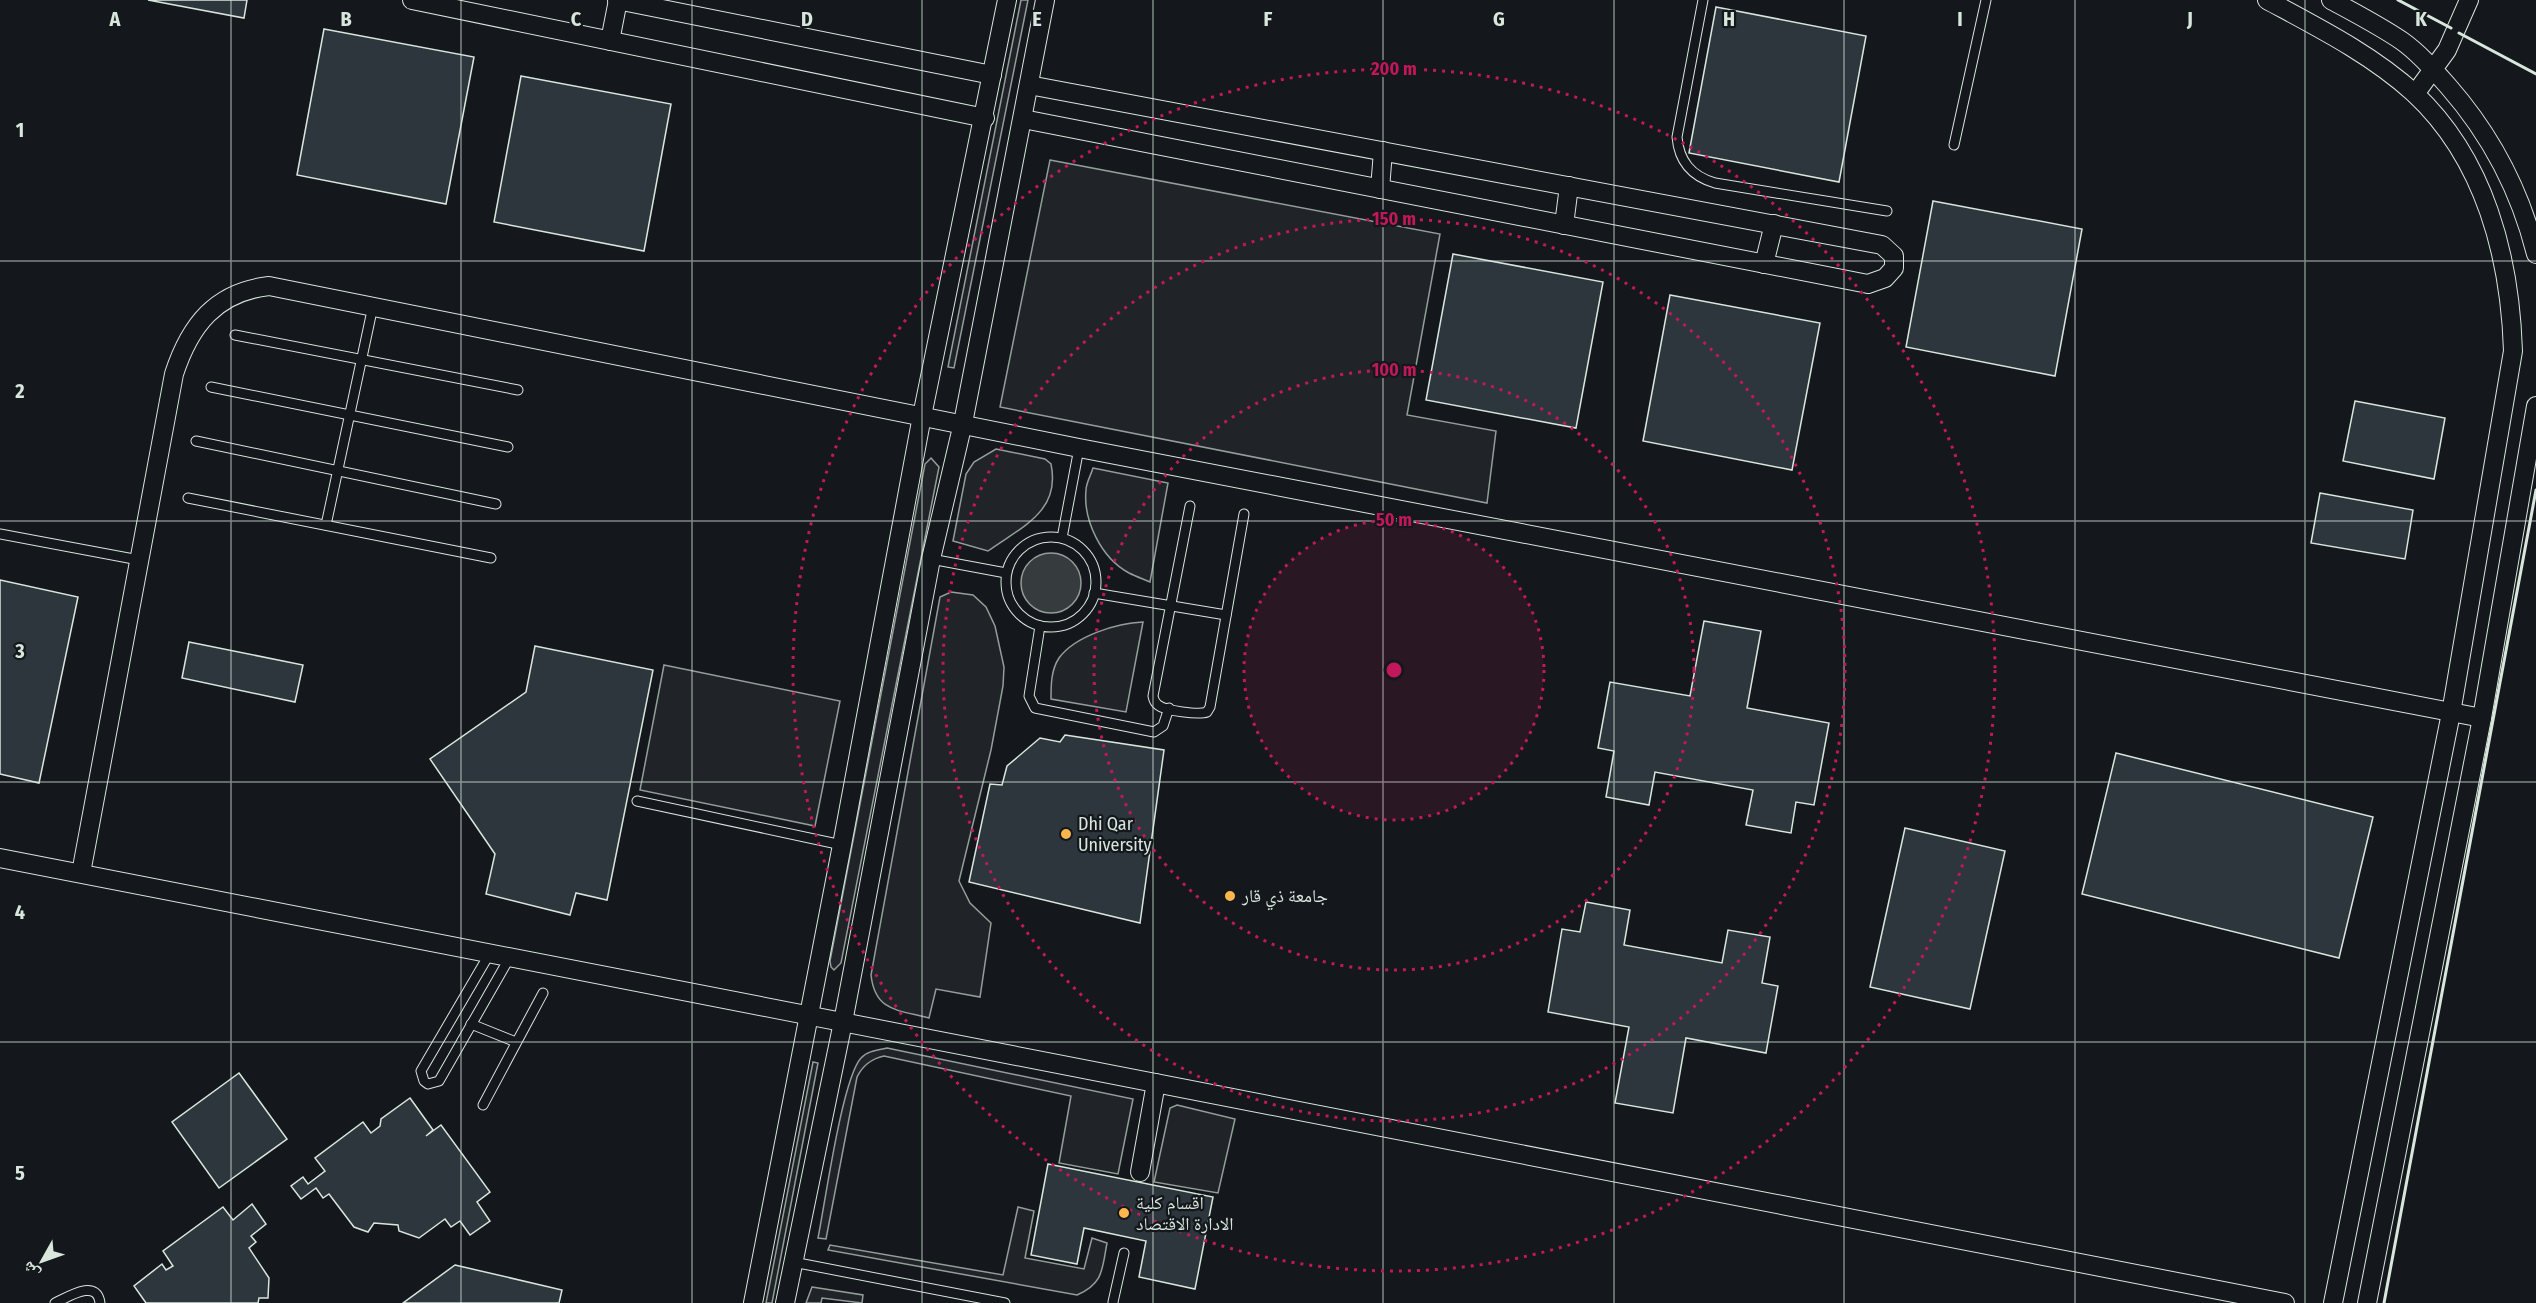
<svg xmlns="http://www.w3.org/2000/svg" width="2536" height="1303" font-family="'Fira Sans Condensed','Noto Naskh Arabic',sans-serif">
<style>
.green{fill:#202428;stroke:#939e99;stroke-width:1.5}
.water{fill:#363b3e;stroke:#939e99;stroke-width:1.5}
.building{fill:#2c363c;stroke:#d8e6dc;stroke-width:1.5}
.lines{fill:none;stroke-linecap:round;stroke-linejoin:round}
.lane-casing{stroke:#d8e6dc;stroke-width:11}
.street-casing{stroke:#d8e6dc;stroke-width:20}
.lane{stroke:#14181c;stroke-width:9}
.street{stroke:#14181c;stroke-width:18}
.wall{stroke:#d8e6dc;stroke-width:3}
.grid{fill:none;stroke:#d8e6dc;stroke-width:1.5;stroke-opacity:0.55}
.ring{fill:none;stroke:#c2185b;stroke-width:3;stroke-dasharray:3 6}
.poi-dot{fill:#ffb74d;stroke:#14181c;stroke-width:2}
.labels{text-anchor:middle;stroke-width:4.5;stroke-linejoin:round;paint-order:stroke}
.poi-label{font-size:18px;fill:#d8e6dc;stroke:#14181c;text-anchor:start}
.grid-label{font-size:20px;text-anchor:middle;font-weight:bold;fill:#d8e6dc;stroke:#14181c;stroke-width:4.5;stroke-linejoin:round;paint-order:stroke}
.centre{fill:#c2185b;stroke:#14181c;stroke-width:3}
.ring-label{font-size:18px;text-anchor:middle;font-weight:bold;fill:#c2185b;stroke:#14181c;stroke-width:4.5;stroke-linejoin:round;paint-order:stroke}
</style>
<rect width="100%" height="100%" fill="#14181c"/>
<g class="green">
<path d="M1021,0H1028L954,368L948,367Z"/>
<path d="M1050,160L1440,234L1407,415L1496,431L1487,503L1000,407Z"/>
<path d="M996,449L1045,459L1051,464C1061,512 1021,527 988,551L953,541L966,474L974,462Z"/>
<path d="M931,458L939,467L841,963L834,970L831,967L830,961L925,464Z"/>
<path d="M1093,468L1168,483L1150,582C1143,579 1135,576 1129,573C1101,558 1083,520 1086,490C1086,483 1091,475 1093,468Z"/>
<path d="M951,592L973,595L986,607L995,626L1004,667L1003,686L991,750L959,881L970,903L991,923L980,997L936,989L929,1018C899,1010 875,1012 871,975L940,597Z"/>
<path d="M1143,622L1126,712L1051,699C1051,685 1051,670 1059,658C1075,636 1117,623 1143,622Z"/>
<path d="M664,665L840,701L815,826L640,790Z"/>
<path d="M887,1048L1133,1099L1118,1174L1059,1163L1071,1096L884,1056C871,1059 863,1065 857,1077L826,1239L818,1238C825,1204 842,1079 861,1058C867,1051 878,1050 887,1048Z"/>
<path d="M813,1062L818,1063L772,1303H766Z"/>
<path d="M1177,1105L1235,1119L1218,1193L1154,1182L1170,1108Z"/>
<path d="M1018,1207L1034,1211L1025,1258L1084,1269L1092,1238L1107,1243C1102,1269 1104,1283 1077,1295L828,1250L830,1245L1003,1275Z"/>
<path d="M812,1287L863,1295L862,1303L822,1298L821,1303H806Z"/>
</g>
<circle class="water" cx="1051" cy="583" r="30"/>
<g class="building">
<path d="M148,0H247L244,18Z"/>
<path d="M1716,7L1866,36L1839,182L1689,153Z"/>
<path d="M324,29L474,57L446,204L297,175Z"/>
<path d="M521,76L671,104L644,251L494,222Z"/>
<path d="M1933,201L2082,229L2055,376L1906,347Z"/>
<path d="M1453,254L1603,282L1576,428L1426,400Z"/>
<path d="M1670,295L1820,323L1792,470L1643,441Z"/>
<path d="M2355,401L2445,418L2434,479L2343,461Z"/>
<path d="M2320,493L2413,510L2405,559L2311,543Z"/>
<path d="M0,580L78,597L39,783L0,774Z"/>
<path d="M1704,621L1761,631L1747,708L1829,723L1814,805L1796,802L1791,833L1746,825L1753,790L1655,772L1649,805L1606,797L1614,751L1598,748L1610,682L1690,696Z"/>
<path d="M189,642L303,665L295,702L182,678Z"/>
<path d="M535,646L653,670L607,900L576,893L570,915L486,894L495,854L430,759L526,692Z"/>
<path d="M1065,735L1164,750L1140,923L969,882L990,784L1002,785L1007,766L1040,738L1060,742Z"/>
<path d="M2116,753L2373,817L2339,958L2082,894Z"/>
<path d="M1905,828L2005,851L1970,1009L1870,987Z"/>
<path d="M1586,902L1630,910L1624,945L1722,963L1728,930L1770,937L1762,983L1778,986L1766,1053L1686,1038L1673,1113L1615,1103L1629,1027L1548,1012L1562,929L1580,932Z"/>
<path d="M239,1073L287,1139L219,1188L172,1122Z"/>
<path d="M410,1098L433,1130L426,1136L441,1125L490,1192L477,1202L490,1221L470,1235L460,1221L451,1227L445,1219L419,1238L399,1231L398,1225L374,1223L368,1232L354,1227L329,1194L323,1198L316,1188L301,1199L291,1186L303,1177L308,1184L325,1171L315,1158L363,1122L371,1133L380,1126L381,1119Z"/>
<path d="M1048,1164L1213,1197L1195,1289L1139,1277L1146,1241L1084,1228L1077,1264L1031,1255Z"/>
<path d="M252,1204L266,1224L251,1236L256,1242L249,1248L269,1278L268,1298H259L258,1303H146L134,1286L162,1264L166,1270L173,1266L163,1251L223,1207L233,1220Z"/>
<path d="M455,1265L562,1290L559,1303H403Z"/>
</g>
<g class="lines">
<g class="lane-casing">
<g id="lane">
<path d="M1703,0L1677,137C1679,161 1691,176 1715,183L1887,211"/>
<path d="M1954,145L1986,0"/>
<path d="M235,335L518,390"/>
<path d="M211,387L508,447"/>
<path d="M196,441L496,504"/>
<path d="M188,498L491,558"/>
<path d="M1190,506L1153,696C1154,700 1154,702 1158,705C1165,711 1199,715 1207,712L1210,707L1244,514"/>
<path d="M326,525L373,306"/>
<path d="M0,534L139,560"/>
<circle cx="1051" cy="582" r="45"/>
<path d="M1062,538L1079,448"/>
<path d="M931,559L1006,573"/>
<path d="M1094,593L1226,615"/>
<path d="M1040,626L1029,696L1035,708L1154,732L1163,726L1169,708"/>
<path d="M637,801L842,845"/>
<path d="M490,953L421,1071L424,1081L428,1084L439,1081L510,957"/>
<path d="M471,1024L516,1042"/>
<path d="M483,1105L543,993"/>
<path d="M793,1262L1005,1303"/>
<path d="M1113,1302L1124,1253"/>
<path d="M55,1303C68,1297 97,1278 100,1303"/>
</g>
</g>
<g class="street-casing">
<g id="street">
<path d="M412,0L985,118"/>
<path d="M617,0L992,75"/>
<path d="M2267,0C2317,27 2371,54 2414,93C2485,159 2510,257 2513,351L2451,713L2333,1303"/>
<path d="M2331,0C2355,13 2380,26 2402,41C2419,53 2434,70 2448,86C2491,135 2520,190 2536,254"/>
<path d="M610,41L618,0"/>
<path d="M2415,94L2447,50L2469,0"/>
<path d="M1023,119L1868,284L1885,278L1894,268V256L1882,245L1029,85"/>
<path d="M1380,189L1383,151"/>
<path d="M1564,225L1569,186"/>
<path d="M1764,264L1774,224"/>
<path d="M0,858L2285,1303"/>
<path d="M81,873L174,374C190,325 216,292 269,286L1079,448L2482,718"/>
<path d="M1140,1172L1156,1083"/>
<path d="M753,1303L842,845L922,416L1007,0"/>
<path d="M785,1303L843,1022L931,559L963,423L1045,0"/>
<path d="M2367,1303L2482,718L2536,406"/>
</g>
</g>
<use href="#lane" class="lane"/>
<use href="#street" class="street"/>
<g class="wall">
<path d="M2398,0L2451,28"/>
<path d="M2459,33L2536,74"/>
<path d="M2384,1303L2536,490"/>
</g>
</g>
<path class="grid" d="M231,0V1303M461,0V1303M692,0V1303M922,0V1303M1153,0V1303M1383,0V1303M1614,0V1303M1844,0V1303M2075,0V1303M2305,0V1303M0,261H2536M0,521H2536M0,782H2536M0,1042H2536"/>
<circle cx="1394" cy="670" r="150" fill="#c2185b" fill-opacity=".12"/>
<g class="ring">
<circle cx="1394" cy="670" r="150"/>
<circle cx="1394" cy="670" r="300"/>
<circle cx="1394" cy="670" r="451"/>
<circle cx="1394" cy="670" r="601"/>
</g>
<g class="poi-dot">
<circle cx="1066" cy="834" r="6"/>
<circle cx="1230" cy="896" r="6"/>
<circle cx="1124" cy="1213" r="6"/>
</g>
<g class="labels">
<g class="poi-label">
<text x="1078" y="830">Dhi Qar<tspan x="1078" dy="21">University</tspan></text>
<text x="1242" y="902">جامعة ذي قار</text>
<text x="1136" y="1209">اقسام كلية<tspan x="1136" dy="21">الادارة الاقتصاد</tspan></text>
</g>
</g>
<g class="grid-label">
<text x="115" y="26">A</text>
<text x="346" y="26">B</text>
<text x="576" y="26">C</text>
<text x="807" y="26">D</text>
<text x="1037" y="26">E</text>
<text x="1268" y="26">F</text>
<text x="1499" y="26">G</text>
<text x="1729" y="26">H</text>
<text x="1960" y="26">I</text>
<text x="2190" y="26">J</text>
<text x="2421" y="26">K</text>
<text x="20" y="137">1</text>
<text x="20" y="398">2</text>
<text x="20" y="658">3</text>
<text x="20" y="919">4</text>
<text x="20" y="1180">5</text>
</g>
<circle cx="1394" cy="670" r="9" class="centre"/>
<g class="ring-label">
<text x="1394" y="75">200 m</text>
<text x="1394" y="225">150 m</text>
<text x="1394" y="376">100 m</text>
<text x="1394" y="526">50 m</text>
</g>
<g transform="translate(42 1261) rotate(230)" stroke="#14181c" stroke-width="4.5" paint-order="stroke">
<path d="M0-4.5L10 22L0 15L-10 22Z" fill="#d8e6dc"/>
<text y="-9" font-size="16" font-weight="bold" text-anchor="middle" fill="#d8e6dc">ش</text>
</g>
</svg>
